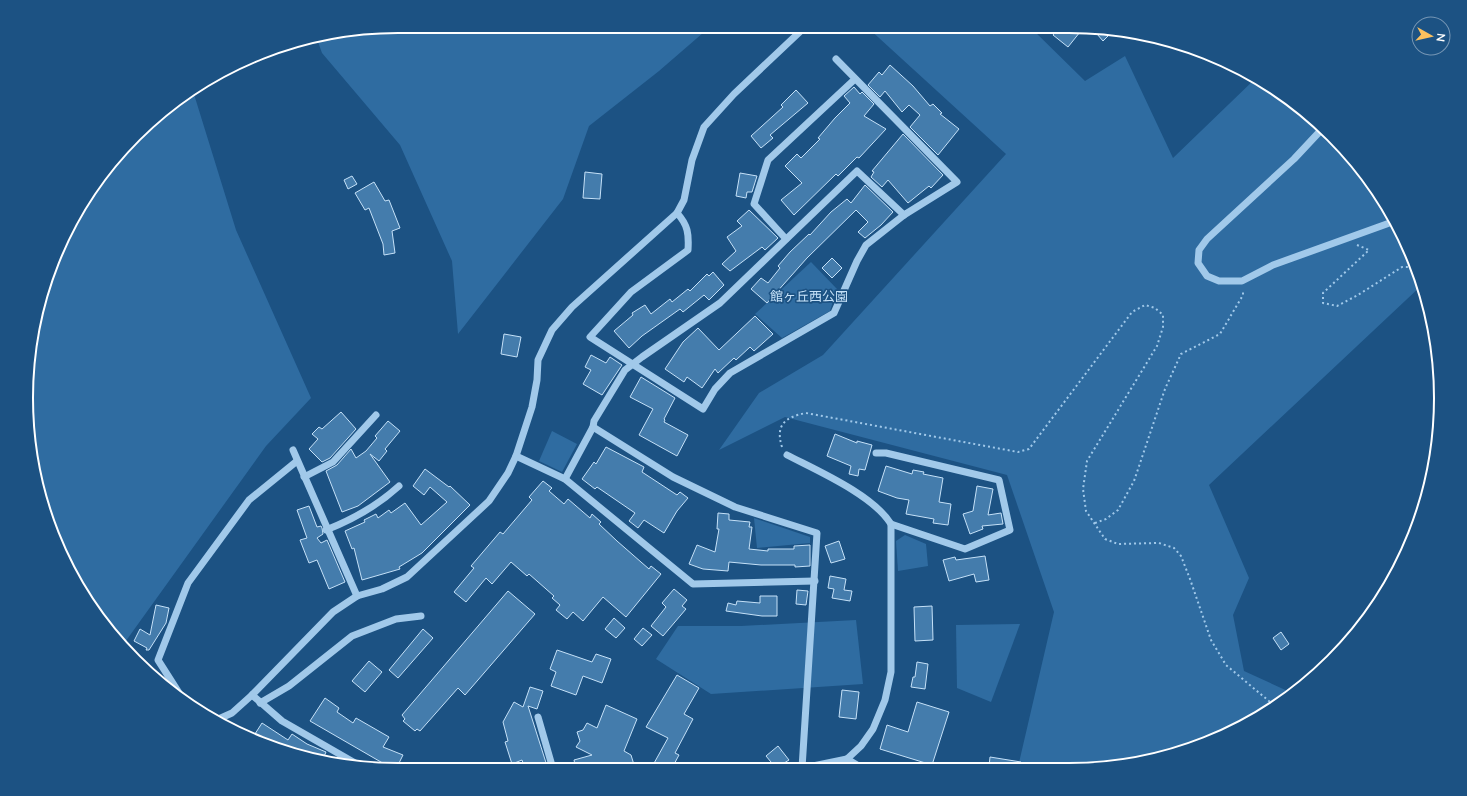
<svg xmlns="http://www.w3.org/2000/svg" width="1467" height="796" font-family="Lato,'Noto Sans JP',sans-serif">
<style>
.green{fill:#2f6ca1}
.building{fill:#447cac;stroke:#c5e1f8}
.lines{fill:none;stroke-linecap:round;stroke-linejoin:round}
.path{stroke:#a1c9ea;stroke-width:2;stroke-dasharray:2 3;stroke-linecap:butt}
.minor{stroke:#a1c9ea;stroke-width:7}
.labels{text-anchor:middle;stroke-width:3.5;stroke-linejoin:round;paint-order:stroke}
.park-label{font-size:13px;fill:#c5e1f8;stroke:#1c5283}
.rim{fill:none;stroke:#fff;stroke-width:2}
</style>
<rect width="100%" height="100%" fill="#1c5283"/>
<g class="green">
<path d="M398,26H711L659,71L589,126L563,199L458,334L452,261L400,145L322,53L317,39Z"/>
<path d="M867,27H1030L1085,81L1125,56L1173,158L1257,77L1314,118L1364,171L1403,233L1422,285L1209,485L1249,578L1233,615L1244,671L1292,693L1275,707L1189,750L1117,767H1018L1054,612L1007,475L785,417L719,450L759,393L823,355L1006,154Z"/>
<path d="M193,91L236,230L311,398L266,446L123,645H120L54,541L27,423L39,302L89,192L171,103Z"/>
<path d="M811,262L837,289L830,311L782,338L755,314Z"/>
<path d="M552,431L577,444L562,472L539,461Z"/>
<path d="M754,518L810,537V543L757,548Z"/>
<path d="M905,535L926,544L928,566L898,571L896,541Z"/>
<path d="M856,620L863,684L711,694L656,659L678,626H741Z"/>
<path d="M1020,624L991,702L957,688L956,625Z"/>
</g>
<g class="building">
<path d="M1059,27H1084L1068,47L1053,35Z"/>
<path d="M1091,27H1093L1114,30L1103,41Z"/>
<path d="M890,65L913,86L930,106L933,104L942,113L940,114L959,129L938,155L910,127L920,115L909,105L902,112L885,91L880,97L868,85L879,72L882,75Z"/>
<path d="M854,87L860,94L862,92L874,104L864,116L886,129L859,158L857,157L838,176L836,174L794,215L781,200L802,183L785,166L797,154L801,158L820,139L818,138L835,118L850,103L844,96Z"/>
<path d="M796,90L808,103L770,135L773,138L761,148L751,136L783,107L781,105Z"/>
<path d="M903,134L943,175L931,188L929,186L908,203L888,180L882,187L871,177L874,172L872,171Z"/>
<path d="M585,172L602,174L600,199L583,198Z"/>
<path d="M740,173L757,176L752,192H747L746,198L736,196Z"/>
<path d="M352,176L357,184L348,189L344,180Z"/>
<path d="M374,182L385,201L389,200L400,228L392,231L395,253L384,255L383,244L369,208L365,210L355,193Z"/>
<path d="M865,185L893,212L881,225L865,238L858,232L868,222L856,210L807,258L767,303L751,289L761,278L768,283L780,268L778,266L790,252L809,234L810,235L831,212L847,199L851,203Z"/>
<path d="M749,210L778,238L765,250L762,247L730,271L722,264L736,251L727,237L742,226L737,221Z"/>
<path d="M832,258L842,268L832,278L822,268Z"/>
<path d="M713,272L724,285L709,300L704,295L683,312L680,309L642,336L629,348L614,331L633,315L632,313L645,305L651,314L670,299L672,302L688,289L690,291L707,274L709,276Z"/>
<path d="M755,316L773,334L754,351L750,347L736,360L734,358L718,373L715,369L702,388L687,377L684,382L665,369L683,342L698,328L719,350Z"/>
<path d="M504,334L521,337L517,357L501,354Z"/>
<path d="M591,355L606,363L610,357L622,365L602,395L583,384L591,370L585,367Z"/>
<path d="M641,377L675,398L664,419L665,420L664,422L688,435L677,456L639,435L653,409L630,397Z"/>
<path d="M341,412L356,429L330,458L322,462L309,449L318,439L312,434L319,427L322,429Z"/>
<path d="M388,421L400,431L385,449L387,451L379,461L370,454L390,482L358,506L342,512L326,471L337,465L351,449L356,458L366,451L377,438L375,436Z"/>
<path d="M835,434L857,443V441L872,445L865,470L859,469L858,476L849,474L851,466L827,456Z"/>
<path d="M606,447L644,467L642,472L677,495L680,492L688,498L677,511L664,533L644,520L638,528L629,521L635,513L597,487L595,489L582,479L594,462L596,464Z"/>
<path d="M886,466L912,474L913,470L924,472L923,474L943,478L939,502L951,504L948,525L933,523L934,519L906,514L909,500L897,498L878,491Z"/>
<path d="M425,469L449,487L450,486L470,505L422,553L399,567L400,569L362,580L354,548L352,549L345,531L365,522L364,520L376,514L378,518L389,510L391,513L405,503L421,525L447,502L430,487L424,495L413,486Z"/>
<path d="M543,481L552,488L549,491L564,504L568,499L590,518L592,514L601,522L599,524L617,541L649,569L651,566L661,574L626,617L603,597L583,621L573,612L567,619L556,610L560,605L552,598L554,596L529,574L527,576L511,562L492,584L486,578L466,602L454,592L474,568L471,566L500,532L503,534L532,500L529,497Z"/>
<path d="M977,486L993,489L988,515L1001,513L1003,524L982,526L983,529L970,534L963,514L973,511Z"/>
<path d="M309,506L317,527L321,526L322,528L323,534L317,538L321,543L327,540L345,582L329,589L317,560L309,563L300,540L307,538L297,510Z"/>
<path d="M718,513L729,514V520L750,522L749,527H752L749,549L768,551V549H794V546L810,545V566L795,567V565H761L729,562L728,571L703,569L689,564L697,545L715,552L719,529H717Z"/>
<path d="M839,541L845,559L831,563L825,546Z"/>
<path d="M985,556L989,580L976,582L974,574L949,581L943,560L955,557L956,560Z"/>
<path d="M830,576L846,579L844,590L852,591L850,601L832,598L834,589L828,588Z"/>
<path d="M674,589L687,600L682,606L686,609L663,636L651,626L666,607L662,603Z"/>
<path d="M797,590L808,591L806,605L796,604Z"/>
<path d="M508,591L535,614L465,695L458,688L420,731L417,729L415,731L403,721L405,719L402,715Z"/>
<path d="M760,596H777V616H762L726,611L728,603L736,605L737,601L760,603Z"/>
<path d="M156,605L169,608L166,623L149,650H146L147,648L134,641L140,629L150,635Z"/>
<path d="M932,606L933,640L915,641L914,607Z"/>
<path d="M614,618L625,628L616,638L605,629Z"/>
<path d="M643,628L652,635L642,646L634,639Z"/>
<path d="M423,629L433,638L398,678L389,670Z"/>
<path d="M1281,632L1289,644L1281,650L1273,638Z"/>
<path d="M557,650L592,662L596,654L611,659L602,683L583,676L576,695L551,686L556,672L550,669Z"/>
<path d="M369,661L382,672L365,692L352,681Z"/>
<path d="M917,662L928,664L925,689L911,687L913,677H915Z"/>
<path d="M677,675L699,688L684,714L693,719L675,753L679,755L672,768H660L653,765L668,738L646,727Z"/>
<path d="M530,687L543,691L537,709L528,706L548,769H525L522,760L512,764L505,742L508,741L503,722L514,702L523,707Z"/>
<path d="M842,690L859,692L856,719L839,717Z"/>
<path d="M325,698L339,708L337,712L353,723L356,718L389,737L383,747L403,755L396,769H393L310,721Z"/>
<path d="M917,702L949,712L932,765L880,749L887,725L908,732Z"/>
<path d="M606,705L637,719L624,751L631,755L635,768L576,769L574,760L592,755L576,747L580,741L577,732L583,730L587,723L597,728Z"/>
<path d="M262,723L288,740L292,734L307,744L326,752L322,761L302,757L253,737Z"/>
<path d="M778,746L789,760L776,768L766,756Z"/>
<path d="M990,757L1021,762L1020,767H989Z"/>
</g>
<g class="lines">
<g class="path">
<path d="M1357,245L1369,250L1323,293V303L1337,306L1358,295L1402,267H1412L1417,273"/>
<path d="M782,447C775,425 785,417 806,413L1018,452L1029,449L1132,312L1145,305L1155,308L1163,315V327L1157,346L1087,461L1083,489L1086,511L1105,539L1118,544L1159,543L1174,548L1181,556L1190,579L1211,640L1226,665L1276,707"/>
<path d="M1095,523L1106,519L1118,510L1134,481L1165,389L1181,354L1220,334L1243,295V290"/>
</g>
<g class="minor">
<path d="M1323,128L1294,159L1207,239L1199,250L1198,263L1207,276L1219,281H1242L1273,265L1395,221"/>
<path d="M677,213C688,225 689,234 688,250L631,292L590,337L703,409L715,389L730,373L834,313L857,261L866,245L904,215L957,182L836,59"/>
<path d="M786,239L754,204L768,160L855,79"/>
<path d="M593,427L673,477L735,507L817,533L802,768"/>
<path d="M293,450L357,596"/>
<path d="M876,453H886L999,480L1010,530L965,549L891,524"/>
<path d="M787,455C818,471 873,495 891,524V672L885,700L873,729L861,746L847,759L803,768"/>
<path d="M516,456L565,479L693,584L815,581"/>
<path d="M304,477L333,462L376,415"/>
<path d="M565,479L593,427L594,421L625,370L642,357L720,303L857,171L904,215"/>
<path d="M326,530C354,519 377,506 399,486"/>
<path d="M179,693L158,660L188,583L249,500L297,461"/>
<path d="M252,695L282,721L362,767"/>
<path d="M260,703L289,686L352,636L396,619L421,616"/>
<path d="M538,717L553,769"/>
<path d="M214,721L232,713L252,695L333,612L357,596L382,589L407,577L489,501L508,473L516,456L532,407L537,380L538,360L552,330L572,307L677,213L684,200L692,160L704,127L734,94L806,26"/>
<path d="M847,759L862,768"/>
</g>
</g>
<g class="labels">
<g class="park-label">
<text x="809" y="301">館ヶ丘西公園</text>
</g>
</g>
<path d="M0 0H1467V796H0ZM398 33H1069A365 365 0 0 1 1434 398V398A365 365 0 0 1 1069 763H398A365 365 0 0 1 33 398V398A365 365 0 0 1 398 33Z" fill="#1c5283" fill-rule="evenodd"/>
<path class="rim" d="M398 33H1069A365 365 0 0 1 1434 398V398A365 365 0 0 1 1069 763H398A365 365 0 0 1 33 398V398A365 365 0 0 1 398 33Z"/>
<g transform="translate(1431 36) rotate(98)"><circle r="19" fill="#1c5283" stroke="#7797b5"/>
<path d="M0-3L7 15L0 10L-7 15Z" fill="#fbc05e"/>
<text y="-6" font-size="11" font-weight="bold" text-anchor="middle" fill="#ffffff">N</text>
</g>
</svg>
